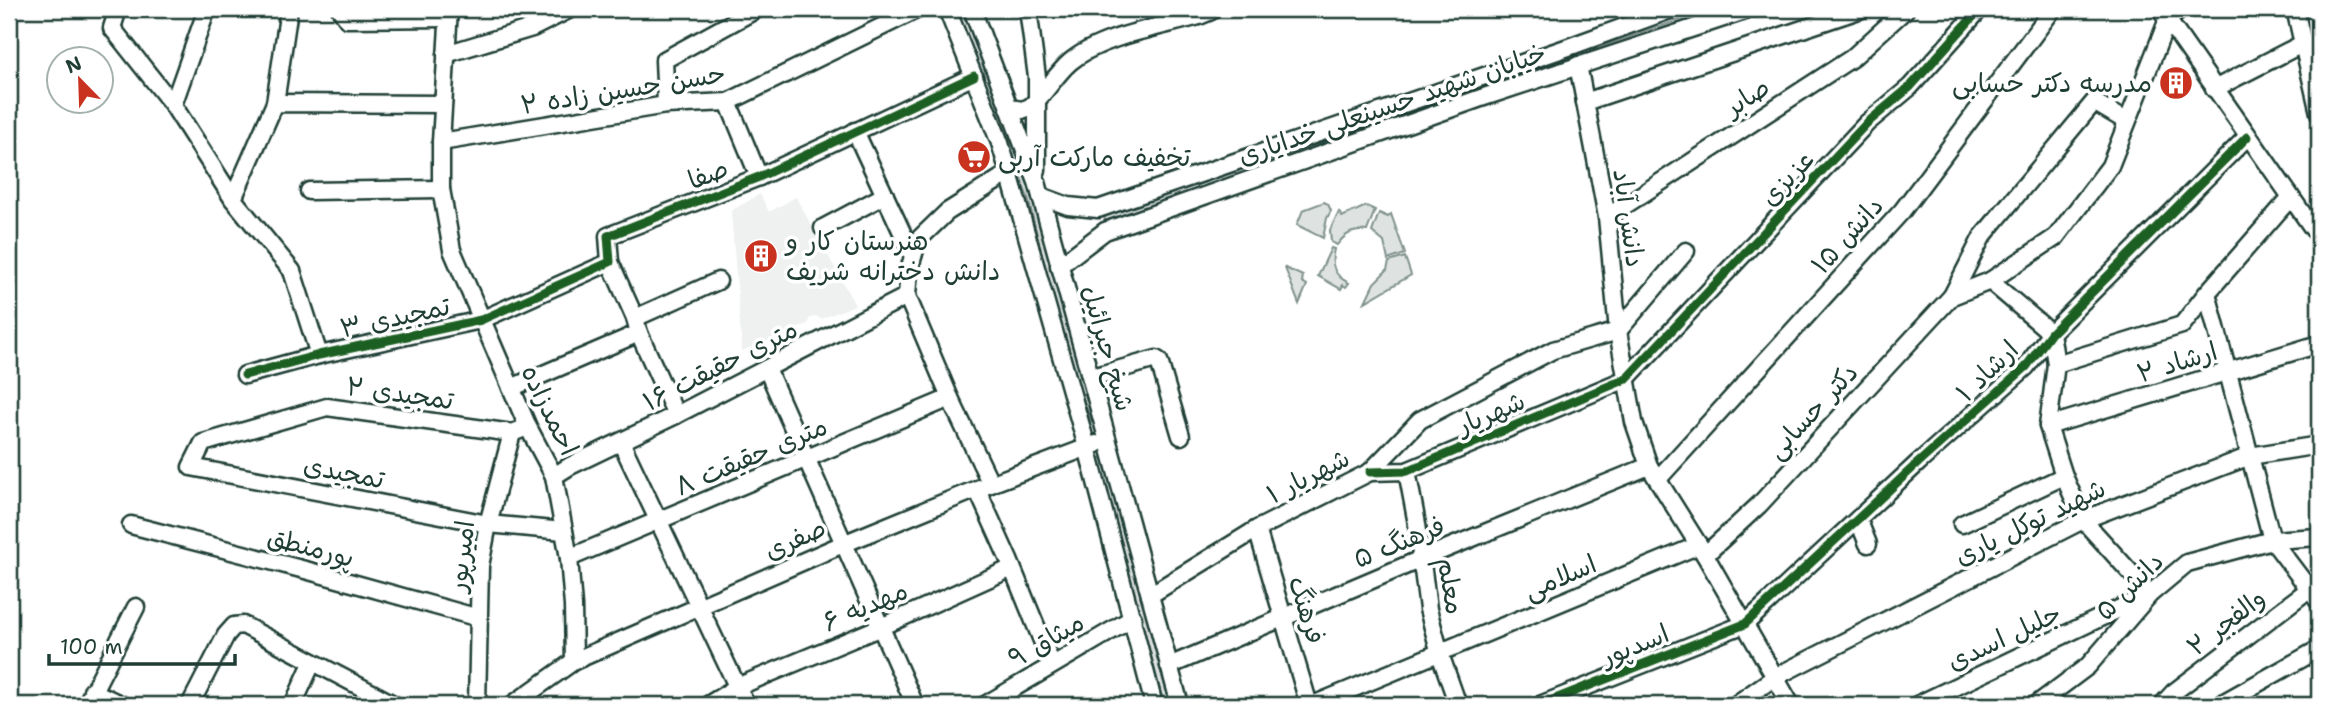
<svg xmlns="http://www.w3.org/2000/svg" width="2328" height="714" font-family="'Shantell Sans','Playpen Sans Arabic',sans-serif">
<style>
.built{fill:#eef1f0}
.green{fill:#dee3e2;stroke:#7e908b;stroke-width:2}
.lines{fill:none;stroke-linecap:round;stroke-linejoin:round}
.minor-casing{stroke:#1f3d34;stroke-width:21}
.minor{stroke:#fff;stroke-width:16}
.cycleway-casing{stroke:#fff;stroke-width:13}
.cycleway{stroke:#1b5e20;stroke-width:9}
.labels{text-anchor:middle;stroke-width:7;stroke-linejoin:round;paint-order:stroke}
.poi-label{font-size:26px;fill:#1f3d34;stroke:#fff;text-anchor:start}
.street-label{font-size:26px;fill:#1f3d34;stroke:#fff}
</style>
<rect width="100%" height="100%" fill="#fff"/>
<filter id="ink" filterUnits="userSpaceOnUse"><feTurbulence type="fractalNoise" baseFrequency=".0143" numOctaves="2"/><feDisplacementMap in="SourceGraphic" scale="14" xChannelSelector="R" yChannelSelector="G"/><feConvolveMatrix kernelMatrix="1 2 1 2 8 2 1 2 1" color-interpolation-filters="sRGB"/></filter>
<g filter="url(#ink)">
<path class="built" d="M760,194L769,212L796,197L855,305L821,319L816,316L809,319L808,324L742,351L731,211Z"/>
<g class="green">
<path d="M956,9L961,11L980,50L1017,145L1034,197L1092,416V423L1068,358L1028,198Z"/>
<path d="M1711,9H1730L1519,78L1109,221H1106L1104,218L1107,215Z"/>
<path d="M1324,202L1328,204L1331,211L1327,218L1323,238L1297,225L1303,210Z"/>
<path d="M1366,206L1375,210L1367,231C1352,230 1345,234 1337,245L1331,242L1330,230L1339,212L1342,217Z"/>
<path d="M1379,213L1388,217L1391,214L1405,254L1388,260L1384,242L1372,232Z"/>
<path d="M1331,248L1334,249C1330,265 1334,276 1349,283L1346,287L1343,285L1341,289L1318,276Z"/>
<path d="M1405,257L1411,275L1365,302L1374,283L1387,270L1389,262Z"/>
<path d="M1285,268L1303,276L1302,282L1307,285L1299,304Z"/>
<path d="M1101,458L1106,461L1170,705H1164L1098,464Z"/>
</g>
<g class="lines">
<g class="minor-casing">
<g id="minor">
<path d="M118,9L112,28L173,105"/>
<path d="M207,9L173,105L233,199L292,271L319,355"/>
<path d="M340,9L347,19L448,18"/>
<path d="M449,9L441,142V189L452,250L528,427L554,476L569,558L573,606L574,661"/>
<path d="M947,9L1000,143L1009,173L1087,447L1154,705"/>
<path d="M972,9L1037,182L1180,705"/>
<path d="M1028,9L1037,77V170"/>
<path d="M2160,9L2314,230L2319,226"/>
<path d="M2295,9L2319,113"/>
<path d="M446,54L532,28L570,9"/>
<path d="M1578,65L1607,217L1618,331L1634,422L1649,466L1705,555L1791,705"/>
<path d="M2214,89L2304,43"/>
<path d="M728,102L759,177"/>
<path d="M1585,102L1862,9"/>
<path d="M275,103L289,9"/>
<path d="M666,105L664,60L757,9"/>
<path d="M1010,108L1022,110L1030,107C1045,94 1055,75 1070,62C1100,36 1161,27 1199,16L1211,11L1212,9"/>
<path d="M855,131L913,256"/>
<path d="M441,142L666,105L728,102L918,9"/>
<path d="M309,191L441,189"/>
<path d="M1041,196L1068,206L1098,209L1563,49L1673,9"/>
<path d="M233,199L275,103L443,104"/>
<path d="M1607,217L1852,58L1906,9"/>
<path d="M823,228L885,195"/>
<path d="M610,262L635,318L639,333L676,415"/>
<path d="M1059,266L1105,231L1481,98L1751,9"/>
<path d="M2207,293L2272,540L2319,602"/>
<path d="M1952,296L1982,237L2094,102L2126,121"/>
<path d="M635,318L718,281"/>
<path d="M2056,364L2182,325L2207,293L2290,198"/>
<path d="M767,369L915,705"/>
<path d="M245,375L319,355L481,320L610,262L608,236L759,177L974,76"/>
<path d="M1092,377L1156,359L1159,361L1181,436"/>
<path d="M511,388L639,333"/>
<path d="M2048,426L2319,344"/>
<path d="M512,433L327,407L203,443L191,467L488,524L564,531"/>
<path d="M621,442L746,705"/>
<path d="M1407,471L1417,524L1428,609L1440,654L1458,705"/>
<path d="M1370,472L1407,471L1626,379L1867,123L1910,87L1980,9"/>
<path d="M554,476L570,466L676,415L907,296"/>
<path d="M1658,479L1902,211L2053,9"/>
<path d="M991,484L950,398L907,296L909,270L918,240L947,212L1009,173"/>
<path d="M977,489L1009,560L1052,665"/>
<path d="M1858,519L1868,544"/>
<path d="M1962,524L2064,476"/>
<path d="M131,525L309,571L479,618"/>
<path d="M1257,529L1309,705"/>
<path d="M1705,555L1759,505L1952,296L1990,281L2056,237L2110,166L2168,19L2182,9"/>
<path d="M569,558L950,398"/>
<path d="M1150,595L1257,529L1370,472L1420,420L1553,350L1618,331L1686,251"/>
<path d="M1169,666L1421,559L1649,466"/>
<path d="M92,691L122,705"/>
<path d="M86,705L136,607"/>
<path d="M190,705L226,635L234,626L243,625L395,705"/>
<path d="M293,705L312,663"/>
<path d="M477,705L480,566L488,524L512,433L520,430"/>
<path d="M512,705L574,661L843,544L977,489L1096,444"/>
<path d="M708,705L737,687L881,627L1012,568"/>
<path d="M985,705L1133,618"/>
<path d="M1313,705L1699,545"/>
<path d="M1540,705L1745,624L1919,462L2026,367L2051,333L2247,137"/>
<path d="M1735,705L1775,677L2083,520L2250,456L2319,445"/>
<path d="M1917,705L2150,594L2083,520L2064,476L2048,426L2056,364L2051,333L1990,281"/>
<path d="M2036,705L2088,666L2150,594L2187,563L2272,540L2319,537"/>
<path d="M2162,705L2174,692L2308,590"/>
<path d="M2219,705L2319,649"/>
</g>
</g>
<use href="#minor" class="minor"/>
<g class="cycleway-casing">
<g id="cycleway">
<path d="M245,375L319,355L481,320L610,262L608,236L759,177L974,76"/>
<path d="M1370,472L1407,471L1626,379L1867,123L1910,87L1980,9"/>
<path d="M1540,705L1745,624L1919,462L2026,367L2051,333L2247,137"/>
</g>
</g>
<use href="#cycleway" class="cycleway"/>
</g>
</g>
<defs>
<g id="building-disc" transform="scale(1.75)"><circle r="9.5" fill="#c8321e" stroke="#fff"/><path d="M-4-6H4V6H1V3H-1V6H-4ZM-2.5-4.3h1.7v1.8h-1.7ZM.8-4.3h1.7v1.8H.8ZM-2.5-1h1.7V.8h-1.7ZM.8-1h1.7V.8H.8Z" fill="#fff"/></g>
<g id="supermarket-disc" transform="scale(1.75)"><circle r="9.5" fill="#c8321e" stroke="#fff"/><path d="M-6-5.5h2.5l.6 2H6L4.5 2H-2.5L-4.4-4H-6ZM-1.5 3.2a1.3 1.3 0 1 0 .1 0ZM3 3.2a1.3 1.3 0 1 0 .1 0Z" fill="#fff"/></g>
</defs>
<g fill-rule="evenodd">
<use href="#building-disc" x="2176" y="83"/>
<use href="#supermarket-disc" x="974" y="157"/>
<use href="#building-disc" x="761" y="256"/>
</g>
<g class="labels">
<g class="poi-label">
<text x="2152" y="92" text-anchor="end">مدرسه دکتر حسابی</text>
<text x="998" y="166">تخفیف مارکت آربی</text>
<text x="786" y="250">هنرستان کار و<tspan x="786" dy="30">دانش دخترانه شریف</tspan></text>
</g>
<g class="street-label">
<text transform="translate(623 89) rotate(-9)" y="9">حسن حسین زاده ۲</text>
<text transform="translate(1747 97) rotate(-33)" y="9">صابر</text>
<text transform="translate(1392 104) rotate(-19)" y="9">خیابان شهید حسینعلی خدایاری</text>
<text transform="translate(708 174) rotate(-21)" y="9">صفا</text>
<text transform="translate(1787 178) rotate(-47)" y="9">عزیزی</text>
<text transform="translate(1629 218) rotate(82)" y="9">دانش آباد</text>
<text transform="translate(1847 235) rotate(-48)" y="9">دانش ۱۵</text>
<text transform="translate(395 317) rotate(-12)" y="9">تمجیدی ۳</text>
<text transform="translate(1108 348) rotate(74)" y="9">شیخ جبرائیل</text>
<text transform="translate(2177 362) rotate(-17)" y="9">ارشاد ۲</text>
<text transform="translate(720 365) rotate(-27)" y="9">۱۶ متری حقیقت</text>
<text transform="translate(1987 371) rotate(-44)" y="9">ارشاد ۱</text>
<text transform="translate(400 393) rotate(8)" y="9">تمجیدی ۲</text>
<text transform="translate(550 410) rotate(64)" y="9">احمدزاده</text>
<text transform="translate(1812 411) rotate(-47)" y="9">دکتر حسابی</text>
<text transform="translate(1491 413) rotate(-23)" y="9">شهریار</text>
<text transform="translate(751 456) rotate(-23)" y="9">۸ متری حقیقت</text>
<text transform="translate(344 472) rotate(11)" y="9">تمجیدی</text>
<text transform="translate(1308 476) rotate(-27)" y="9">شهریار ۱</text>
<text transform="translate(2030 522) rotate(-26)" y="9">شهید توکل یاری</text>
<text transform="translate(795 539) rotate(-24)" y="9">صفری</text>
<text transform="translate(1399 542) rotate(-22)" y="9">فرهنگ ۵</text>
<text transform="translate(311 547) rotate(15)" y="9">پورمنطق</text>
<text transform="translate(461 556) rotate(-83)" y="9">امیرپور</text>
<text transform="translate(1560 577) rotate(-23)" y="9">اسلامی</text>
<text transform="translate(1451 586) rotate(81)" y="9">معلم</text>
<text transform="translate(2129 586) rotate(-45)" y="9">دانش ۵</text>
<text transform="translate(865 606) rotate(-23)" y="9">مهدیه ۶</text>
<text transform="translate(1307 610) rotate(73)" y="9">فرهنگ</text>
<text transform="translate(2226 622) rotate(-38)" y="9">والفجر ۲</text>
<text transform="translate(2004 637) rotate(-25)" y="9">جلیل اسدی</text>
<text transform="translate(1046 640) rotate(-30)" y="9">میثاق ۹</text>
<text transform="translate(1635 645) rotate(-22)" y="9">اسدپور</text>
</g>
</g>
<rect width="2328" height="714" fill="none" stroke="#fff" stroke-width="35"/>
<rect x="18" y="18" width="2293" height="679" fill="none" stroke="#1f3d34" stroke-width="2.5" filter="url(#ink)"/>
<g transform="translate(80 80) rotate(337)"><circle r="33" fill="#ffffff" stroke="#a5b1ae" stroke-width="2"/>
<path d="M0-5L12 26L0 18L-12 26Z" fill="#c8321e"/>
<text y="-10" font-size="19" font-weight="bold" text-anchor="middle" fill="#1f3d34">N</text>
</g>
<path d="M49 654v10h186v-10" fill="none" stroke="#1f3d34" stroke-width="3.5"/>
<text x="60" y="654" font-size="21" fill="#1f3d34" stroke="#ffffff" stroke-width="5" paint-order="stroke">100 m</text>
</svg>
